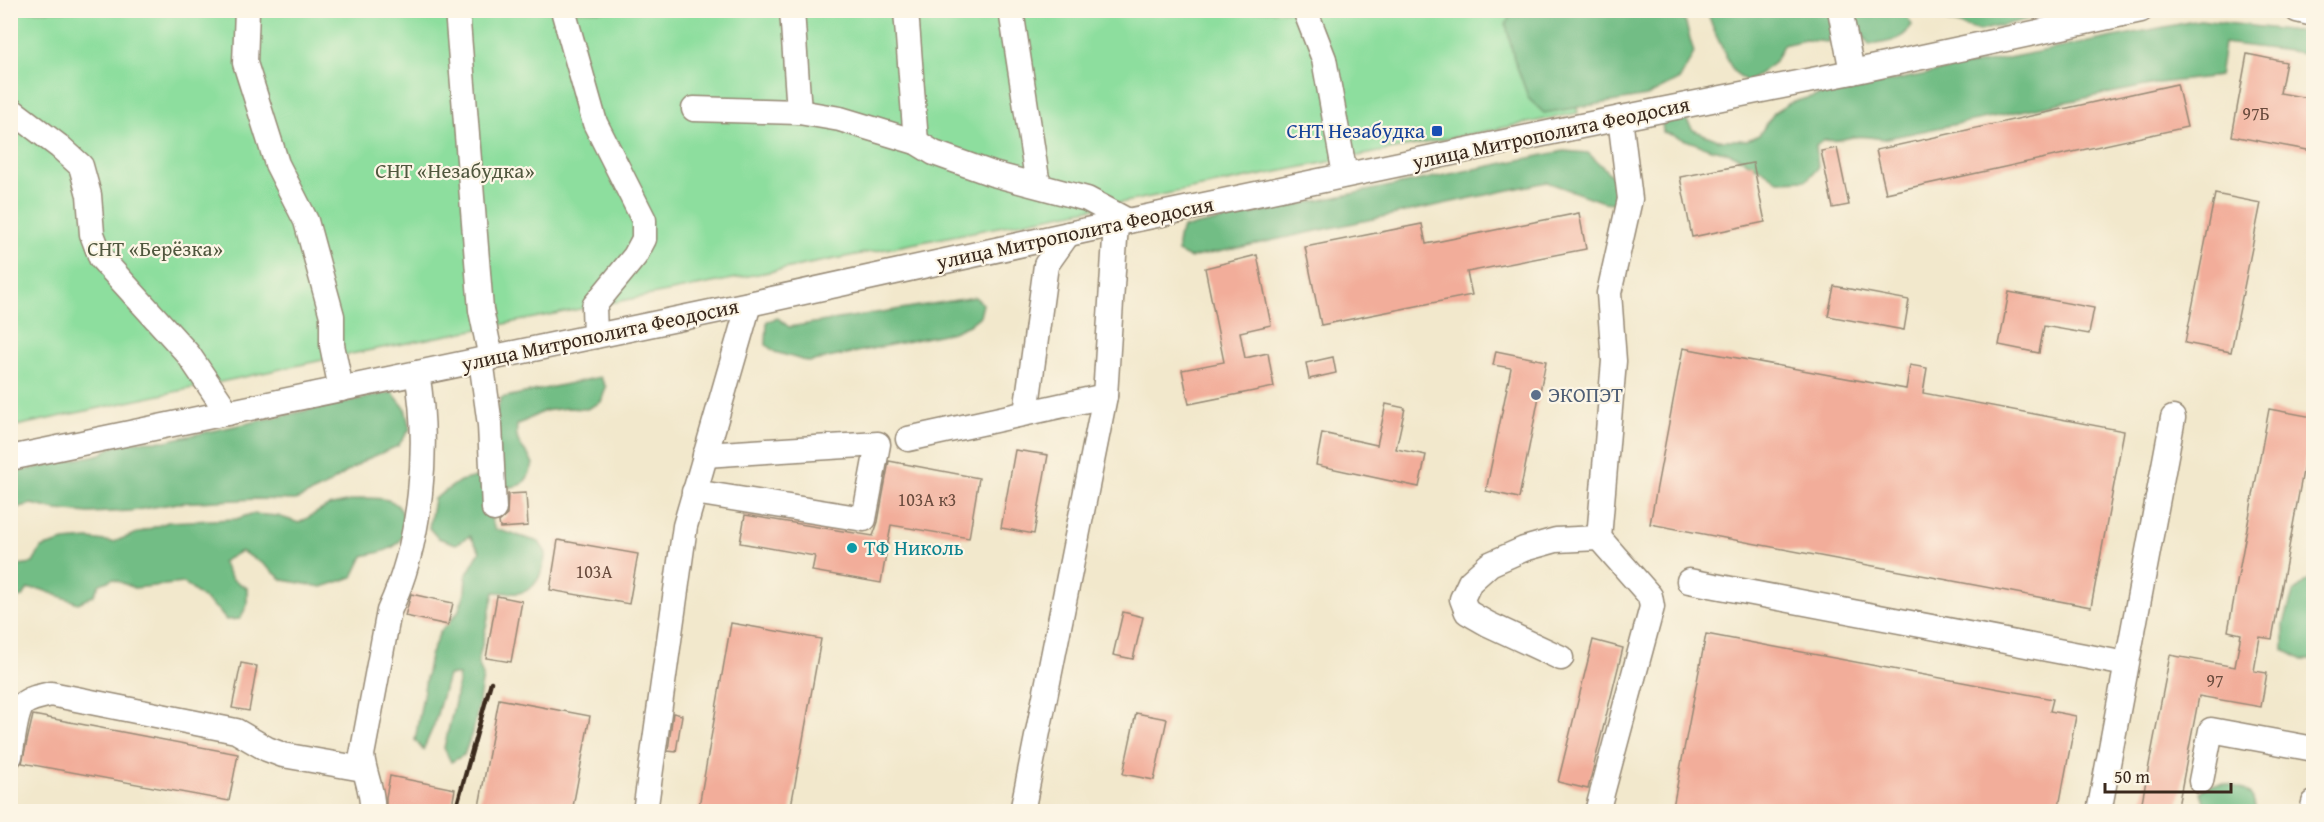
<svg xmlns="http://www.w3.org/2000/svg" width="2324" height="822" font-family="'Gentium Book Plus',serif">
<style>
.green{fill:#8dde9e;stroke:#64845e;stroke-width:1.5}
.forest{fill:#72bd85;stroke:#567452;stroke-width:1.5}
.building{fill:#f2ad9a}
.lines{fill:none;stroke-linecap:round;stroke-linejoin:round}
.minor-casing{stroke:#968975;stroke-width:27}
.minor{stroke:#fff;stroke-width:24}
.rail{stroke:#3b2a1e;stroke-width:4.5}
.transit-dot{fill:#1a4fb4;stroke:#fcf5e5;stroke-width:2}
.service-dot{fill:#5c6f8a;stroke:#fcf5e5;stroke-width:2}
.culture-dot{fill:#0f9aa8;stroke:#fcf5e5;stroke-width:2}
.labels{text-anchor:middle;stroke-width:4.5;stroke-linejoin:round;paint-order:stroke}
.number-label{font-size:18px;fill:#694b3d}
.transit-label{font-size:21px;fill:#164399;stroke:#fcf5e5;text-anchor:end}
.street-label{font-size:21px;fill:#3b2a1e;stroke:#fcf5e5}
.park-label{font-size:21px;fill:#50573e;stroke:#fcf5e5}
.service-label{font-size:21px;fill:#4e5e75;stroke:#fcf5e5;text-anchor:start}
.culture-label{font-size:21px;fill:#0d838f;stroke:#fcf5e5;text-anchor:start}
</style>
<rect width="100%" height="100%" fill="#fcf5e5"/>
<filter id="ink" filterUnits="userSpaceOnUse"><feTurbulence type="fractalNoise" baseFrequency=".0167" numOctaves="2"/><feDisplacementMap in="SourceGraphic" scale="12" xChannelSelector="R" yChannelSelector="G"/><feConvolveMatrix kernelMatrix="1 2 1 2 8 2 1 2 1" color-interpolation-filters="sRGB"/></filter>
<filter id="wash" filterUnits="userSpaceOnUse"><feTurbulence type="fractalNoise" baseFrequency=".008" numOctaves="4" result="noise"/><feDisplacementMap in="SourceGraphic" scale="24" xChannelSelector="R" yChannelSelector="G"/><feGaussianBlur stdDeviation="1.35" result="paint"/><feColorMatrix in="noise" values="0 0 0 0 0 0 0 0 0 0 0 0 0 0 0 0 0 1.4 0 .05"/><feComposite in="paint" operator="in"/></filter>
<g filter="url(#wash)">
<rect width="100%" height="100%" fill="#f2e8cc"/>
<path class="green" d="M10,11H1556L1578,113L346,355L11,427Z"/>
<g class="forest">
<path d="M1513,10L1670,11L1685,21L1694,53L1680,79L1647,96L1544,113L1529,99L1514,59L1506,24Z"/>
<path d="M1707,11H1834L1836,22L1828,42L1805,40L1783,45L1774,63L1748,82L1733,71L1715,33Z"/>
<path d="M1852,11H1904L1912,25C1902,42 1888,42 1869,45L1857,26Z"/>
<path d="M1939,11H2062L1979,31L1943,20Z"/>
<path d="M2200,20L2313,33V54L2224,43L2219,76L2160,83L1883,139C1873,138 1863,135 1853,137C1839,139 1841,142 1825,140L1816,145L1818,168L1807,180L1778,181L1761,169L1730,153L1711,149L1663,132L1662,122L1681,112L1693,130L1718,140H1747L1759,135L1774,113L1790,103L1810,97Z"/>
<path d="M1564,151L1588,153L1614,178L1618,192L1614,203L1603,202L1547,182L1190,258L1178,252V237L1183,228Z"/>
<path d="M975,297L983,304L980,316L969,325L953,332L809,362L775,352L766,345L767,321L778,318L789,327Z"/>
<path d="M600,377L606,387L601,402L587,409L567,408L544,411L517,425C514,448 526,446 533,464C523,495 517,481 494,492L491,519L495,529L539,542L546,553C543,570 538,591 518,593C510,594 501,592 494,592L478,662L483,676L475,724L464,755L451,762L444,748L455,702L459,675H448L434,725L423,750L415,740L430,656L440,632L458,612L465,593L466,576L480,551L470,536L456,544L438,538L429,528L434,499L460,481L492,473L496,413L501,398Z"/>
<path d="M392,392L405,408L410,429L398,446L365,460L324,487L296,500L256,499L177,503L131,511L89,513L57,510L32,504L11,509L10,473L101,454C118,440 143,441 165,441Z"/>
<path d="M364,498C372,498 380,498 388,500C403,504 410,526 401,539C394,551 375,553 363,556L353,577L322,587L283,580L262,563L241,551L222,562L232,579L247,588V605L240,619L226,620L218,610L184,583L134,588L113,579L100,584L93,596L78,603L40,589H28L22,597L11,599V566L33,563L41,548L64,541L89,539L113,542L168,522L236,519L251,514L278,516L299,523L328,506Z"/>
<path d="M2309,579H2313V660H2302L2284,650V623L2293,593Z"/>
<path d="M2222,784C2240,786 2256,791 2255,812L2219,811L2205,805L2201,792L2207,785Z"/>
</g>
<g id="blocks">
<g class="building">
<path d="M2247,54L2286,62L2280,93L2313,99V151L2232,136Z"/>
<path d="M2177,84L2187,127L1886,193L1876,150Z"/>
<path d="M1837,148L1849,205L1833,208L1821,151Z"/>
<path d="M1753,163L1765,222L1692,237L1680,177Z"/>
<path d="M2215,194L2261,203L2231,352L2185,343Z"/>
<path d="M1579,213L1586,249L1467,272L1472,295L1321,325L1305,247L1422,224L1426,244Z"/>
<path d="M1257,255L1271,325L1240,332L1245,358L1268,353L1274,387L1189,404L1182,370L1224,362L1205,268Z"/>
<path d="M1834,286L1909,300L1904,330L1828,316Z"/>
<path d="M2009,292L2094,308L2089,334L2044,326L2039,353L1999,345Z"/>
<path d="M1683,348L1906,389L1910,365L1927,368L1923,393L2124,431L2091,607L1650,524Z"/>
<path d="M1496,351L1546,361L1519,498L1486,491L1511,368L1493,365Z"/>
<path d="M1333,357L1336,373L1309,379L1306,363Z"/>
<path d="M1386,404L1405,408L1396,449L1426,455L1419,487L1316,465L1322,433L1377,445Z"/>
<path d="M2269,409L2313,417L2272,639L2260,637L2254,671L2267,673L2261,707L2199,696L2177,812H2140L2170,655L2235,667L2241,634L2228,631Z"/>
<path d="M1015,450L1048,455L1034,534L1001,528Z"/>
<path d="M889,461L979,478L969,538L891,525L881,583L812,571L815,556L740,543L745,515L873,536L878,522Z"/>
<path d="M526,493L528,526L500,528L499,522L507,515L508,494Z"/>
<path d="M558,540L638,554L629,604L550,590Z"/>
<path d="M411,594L453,603L448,625L405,616Z"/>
<path d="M497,596L522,601L511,662L486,658Z"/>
<path d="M1123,612L1143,617L1133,659L1113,655Z"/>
<path d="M731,623L821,639L790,812H698Z"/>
<path d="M1706,634L2053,699L2050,711L2076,716L2058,812H1672Z"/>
<path d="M1593,640L1623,648L1588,789L1558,782Z"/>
<path d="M241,663L257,666L249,711L232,708Z"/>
<path d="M499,699L590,716L572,812H478Z"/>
<path d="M673,713L682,715L676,752L668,751Z"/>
<path d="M1136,713L1167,719L1154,780L1123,774Z"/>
<path d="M33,715L238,754L229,801L22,763Z"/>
<path d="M390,776L455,789L451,812H386V797Z"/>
</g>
</g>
</g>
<g filter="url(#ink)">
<use href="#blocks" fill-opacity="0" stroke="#968975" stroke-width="1.5"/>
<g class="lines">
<g class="minor-casing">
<g id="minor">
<path d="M247,10L245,63L277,164L306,221L332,316V345L341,389"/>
<path d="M457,10L481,310L491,358"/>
<path d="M563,10L595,123L644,220V239L635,256L594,306L595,336"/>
<path d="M792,10L799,112"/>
<path d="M906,10L916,142"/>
<path d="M1011,10L1038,185"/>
<path d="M1305,10L1324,59L1345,175"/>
<path d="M1840,10L1852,72"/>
<path d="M2297,10L2314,14"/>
<path d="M10,109L60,147L81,166L89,195L92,234L101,258L188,354L228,413"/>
<path d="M694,109L799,112L840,119L916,142L934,153L993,174L1087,199L1128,221"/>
<path d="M481,360L490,425L494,509"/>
<path d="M1026,413L1046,265L1068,234"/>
<path d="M908,439L1105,396"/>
<path d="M10,458L749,304L1128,221L1581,126L1852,72L2141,10"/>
<path d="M694,492L864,519L878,444L705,455"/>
<path d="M1689,581L2126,664"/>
<path d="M1561,658L1488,624L1467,612L1462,599L1470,582L1490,564L1524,549L1556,540L1599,538"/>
<path d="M10,756C13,744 15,713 23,704C30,698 42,696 51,694L236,731L267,749L283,755L363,769"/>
<path d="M2201,781L2211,730L2314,749"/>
<path d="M372,812C374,792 364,775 362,755L389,611C421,543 430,447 417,373"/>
<path d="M645,812L685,526L749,304"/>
<path d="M1022,812L1105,396L1116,224"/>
<path d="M1597,812L1652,607L1650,596L1599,538L1614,361L1609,293L1630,199L1620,118"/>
<path d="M2099,812L2173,418"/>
<path d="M2312,812L2314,803"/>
</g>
</g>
<use href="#minor" class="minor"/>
<path class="rail" d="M455,812L491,682"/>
</g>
</g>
<rect class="transit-dot" x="1431" y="125" width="12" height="12" rx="3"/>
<circle class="service-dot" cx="1536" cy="395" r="6"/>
<circle class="culture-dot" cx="852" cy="548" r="6"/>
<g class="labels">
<g class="number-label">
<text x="2256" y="120">97Б</text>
<text x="927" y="506">103А к3</text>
<text x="594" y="578">103А</text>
<text x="2215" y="687">97</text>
</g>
<g class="transit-label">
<text x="1425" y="138">СНТ Незабудка</text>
</g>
<g class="street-label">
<text transform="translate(1551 133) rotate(-12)" y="7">улица Митрополита Феодосия</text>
<text transform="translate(1075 233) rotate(-12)" y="7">улица Митрополита Феодосия</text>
<text transform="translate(600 335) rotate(-12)" y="7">улица Митрополита Феодосия</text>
</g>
<g class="park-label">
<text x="455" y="178">СНТ «Незабудка»</text>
<text x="155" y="256">СНТ «Берёзка»</text>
</g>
<g class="service-label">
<text x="1548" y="402">ЭКОПЭТ</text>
</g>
<g class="culture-label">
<text x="864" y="555">ТФ Николь</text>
</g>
</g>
<rect width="2324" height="822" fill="none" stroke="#fcf5e5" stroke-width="36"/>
<path d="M2105 783v9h126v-9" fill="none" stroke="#3b2a1e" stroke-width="3"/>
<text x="2114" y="783" font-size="18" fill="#3b2a1e" stroke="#fcf5e5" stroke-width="4.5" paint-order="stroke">50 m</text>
</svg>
